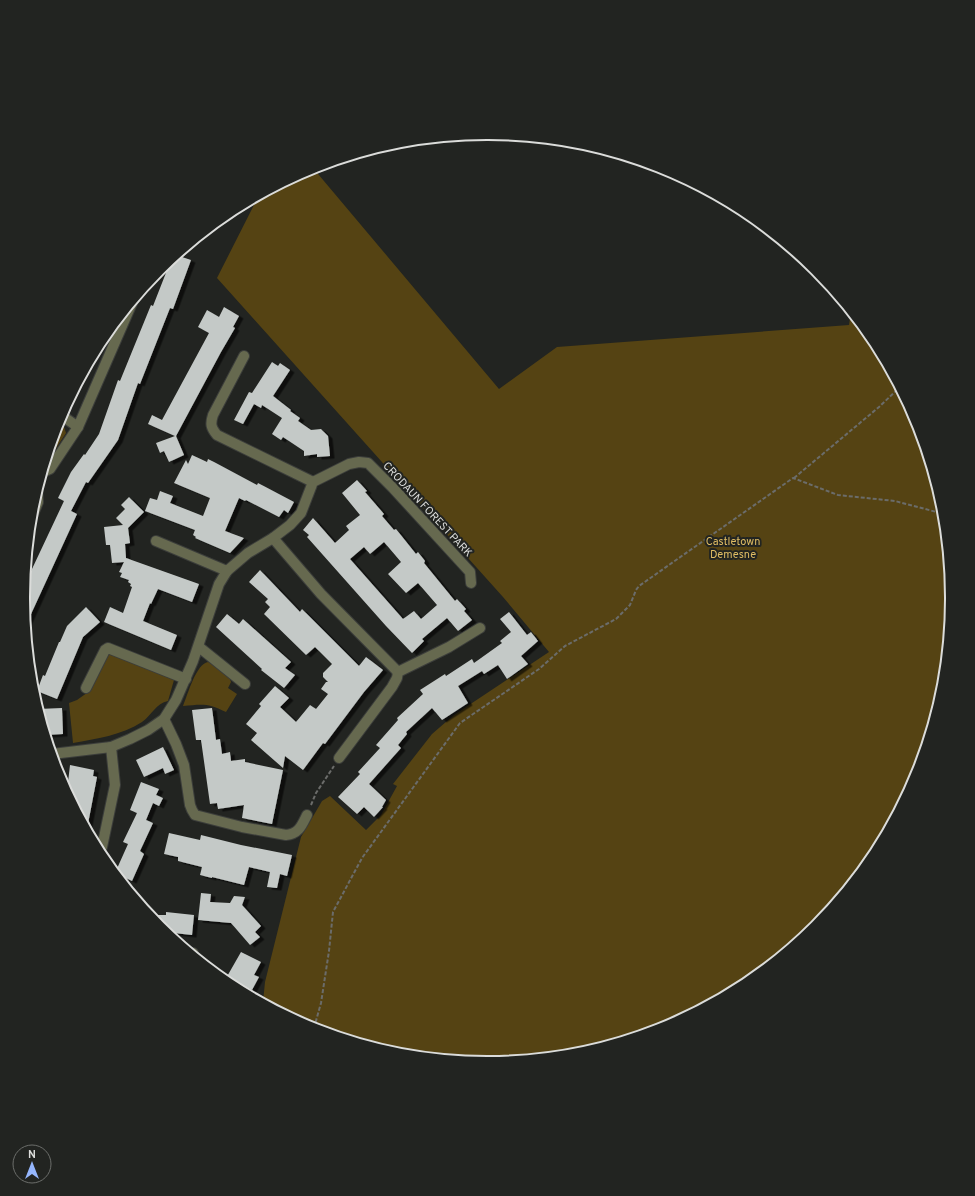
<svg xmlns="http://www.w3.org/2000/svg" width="975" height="1196" font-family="Overpass,sans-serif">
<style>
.green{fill:#554313}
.building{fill:#c4c9c7;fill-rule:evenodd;filter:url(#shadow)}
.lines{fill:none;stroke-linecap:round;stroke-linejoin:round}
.minor-casing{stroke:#3c3e3b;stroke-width:12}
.path{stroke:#6b6c6a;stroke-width:2;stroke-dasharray:4 2;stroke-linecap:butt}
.minor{stroke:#66694f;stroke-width:10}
.labels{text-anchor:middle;stroke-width:4;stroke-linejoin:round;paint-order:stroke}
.street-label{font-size:11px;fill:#dbdcda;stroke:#222421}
.park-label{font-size:11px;fill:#dfbc63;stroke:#222421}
.rim{fill:none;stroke:#dbdcda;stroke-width:2}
</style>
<defs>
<filter id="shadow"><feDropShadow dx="4.5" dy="2.5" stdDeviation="0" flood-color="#0009"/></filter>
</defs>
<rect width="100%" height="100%" fill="#222421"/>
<g class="green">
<path d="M313,168L499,389L557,347L849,325L851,312L874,340L917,420L943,508L952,598L943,689L917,776L874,856L816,927L745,984L665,1027L578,1054L487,1062L397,1054L310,1027L263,1002L265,982L301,837L322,801L330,796L366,830L381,815L397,786L393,784L432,734L454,715L549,652L503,597L217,278L258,197Z"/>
<path d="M58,423L64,427L66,433L45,465Z"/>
<path d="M109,655H113L174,680L168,701C156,703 152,715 142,722C122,735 96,739 73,743L69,703L77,700L91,690L106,657Z"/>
<path d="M208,662C220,664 228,671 231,682L228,688L237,694L226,712C208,703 203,704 183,706C188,694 196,664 208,662Z"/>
</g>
<g class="building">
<path d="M176,255L191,260L173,309L170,308L140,384L138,383L118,440L88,483L86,482L71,511L77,514L26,625L23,598L24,586L64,501L58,498L71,472L84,454L85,455L99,434L118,380L120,381L151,305L153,306L171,260Z"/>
<path d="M224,307L239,316L233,327L235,328L221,352L176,436L184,455L169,462L164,451L160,453L156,443L175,436L148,424L152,415L162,420L209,333L198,327L207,310L219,317Z"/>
<path d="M272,362L278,366L280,363L290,370L273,396L291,410L290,411L300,418L298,421L311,430L321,429L328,436L330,456L317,457V454L304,456V451L283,437L281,440L272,434L282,418L262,405L261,408L254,404L243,424L234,420L249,392L252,393Z"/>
<path d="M192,455L207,462L208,459L214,462L257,485L258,483L294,502L288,513L284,510L279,517L246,500L245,501L239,498L225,531L244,538L230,553L195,538L196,537L193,535L195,530L145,511L150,498L157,500L160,491L173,496L170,503L203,516L210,498L174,483L186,460L188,464Z"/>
<path d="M357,480L367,491L365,492L384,514L382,516L394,530L396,529L416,554L418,552L425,561L424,563L455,601L457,599L466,609L464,611L472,620L458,631L447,618L422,639L424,641L412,653L386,626L307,537L309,535L303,530L313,518L335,543L349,530L346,526L360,515L342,493ZM384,542L401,562L388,574L406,593L418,583L437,605L421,619L414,611L403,619L350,559L364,547L370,554Z"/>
<path d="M129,497L144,512L128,528L130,543L125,544L126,558L199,584L192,602L158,589L151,604L150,603L143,621L177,635L171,650L104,622L110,607L123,613L132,587L130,586L131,584L128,582L129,580L120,577L122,573L119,572L124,562L112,563L110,545H106L104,527L123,525L116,518L125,509L121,505Z"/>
<path d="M260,570L300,612L302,609L359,666L366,657L383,670L364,692L325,744L323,743L303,770L285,756L283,768L251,740L257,733L246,724L261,706L259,704L275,686L289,698L280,707L296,722L310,705L316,709L328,694L321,689L326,682H328L323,677V673L332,664L315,647L306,655L264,614L270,607L265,602L268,599L249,582Z"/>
<path d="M86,607L100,622L83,637L57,699L37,691L43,675L45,676L59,642H60L67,626Z"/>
<path d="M509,612L527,635L531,632L538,641L521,656L528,664L507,679L498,665L484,674L482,671L458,686L468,703L442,720L432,708L406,732L407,734L398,745L401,748L369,784L386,800L382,807H383L374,817L364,807L357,814L338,797L360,774L358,772L380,748L376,745L398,720L397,718L423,694L420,690L445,674L446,676L472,659L474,663L502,643L500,641L511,632L500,619Z"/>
<path d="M227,614L239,624L243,619L291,662L285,668L295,675L284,688L261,670L262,669L216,627Z"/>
<path d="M62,708L63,734L46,735L38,709Z"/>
<path d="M212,708L216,740L220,739L222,754L230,752L231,761L245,759V762L283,770L272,824L242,818L244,805L218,809L217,803L210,804L201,740H196L192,710Z"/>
<path d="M163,747L174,770L165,774L163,768L144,777L136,760Z"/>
<path d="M70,765L94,770L93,776L97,777L87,829L67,791Z"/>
<path d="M141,782L159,789L156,795L163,798L159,806L153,803L146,820L153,823L140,851L144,854L132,881L115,873L128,844L123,842L137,813L130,810Z"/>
<path d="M169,833L200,840L201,835L241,845L292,855L287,876L280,874L277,888L267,887L270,872L249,867L244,885L212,877V878L200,875L202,867L178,861V857L164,854Z"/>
<path d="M201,893L211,894L210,902L230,903L234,896L245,897L242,905L261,926L255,932L260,937L250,945L231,923L198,920Z"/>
<path d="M166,912L194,915L192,935L165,932L159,926L149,915H166Z"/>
<path d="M241,952L261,962L254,975L259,977L252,990L244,986L241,991L225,980Z"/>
</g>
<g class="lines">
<g class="minor-casing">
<g id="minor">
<path d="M244,356L213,415C210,424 211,428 217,435L313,482"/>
<path d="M61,415L78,427"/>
<path d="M43,472L50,469L78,427L132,303"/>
<path d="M31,519L38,502L37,489"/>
<path d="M273,538L321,594L398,672"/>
<path d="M156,541L227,571"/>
<path d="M199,647L245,684"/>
<path d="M86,688L105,650L108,648L186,679"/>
<path d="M164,719L176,744L184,765L190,805L192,810L195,815L242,827L286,835C299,834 302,825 307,815"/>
<path d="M52,754L111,747L130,739L148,730L164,719L176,700L193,661L219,584L227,571L248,553L273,538L290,525L301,513L313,482L349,464L359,462L368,463L393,488L470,572L471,583"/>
<path d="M339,758L392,687L397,678L398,672L449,647L480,628"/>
<path d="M102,847L115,785L111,747"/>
<path d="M192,953H193"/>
</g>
</g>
<g class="path">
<path d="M54,434L61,428"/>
<path d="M794,478L879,407L899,388"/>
<path d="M29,540L34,528"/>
<path d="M311,805L316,793L334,766"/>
<path d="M314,1028L321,1003L329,951L333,912L362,858L460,723L539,669L565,646L616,619L630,605L636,590L639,586L793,478L838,495L895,501L944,514"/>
</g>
<use href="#minor" class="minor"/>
</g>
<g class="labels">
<g class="street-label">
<text transform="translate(428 509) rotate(47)" y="4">CRODAUN FOREST PARK</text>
</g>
<g class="park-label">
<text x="733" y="545">Castletown<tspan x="733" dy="13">Demesne</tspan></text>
</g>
</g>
<path d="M0 0H975V1196H0ZM487 140H488A457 457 0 0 1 945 597V599A457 457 0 0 1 488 1056H487A457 457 0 0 1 30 599V597A457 457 0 0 1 487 140Z" fill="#222421" fill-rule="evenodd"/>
<path class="rim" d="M487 140H488A457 457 0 0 1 945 597V599A457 457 0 0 1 488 1056H487A457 457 0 0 1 30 599V597A457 457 0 0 1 487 140Z"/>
<g transform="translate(32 1164)"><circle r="19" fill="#222421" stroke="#6c6e6b"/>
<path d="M0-3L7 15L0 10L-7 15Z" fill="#95b6fd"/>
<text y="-6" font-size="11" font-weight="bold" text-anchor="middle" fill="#dbdcda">N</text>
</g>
</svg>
